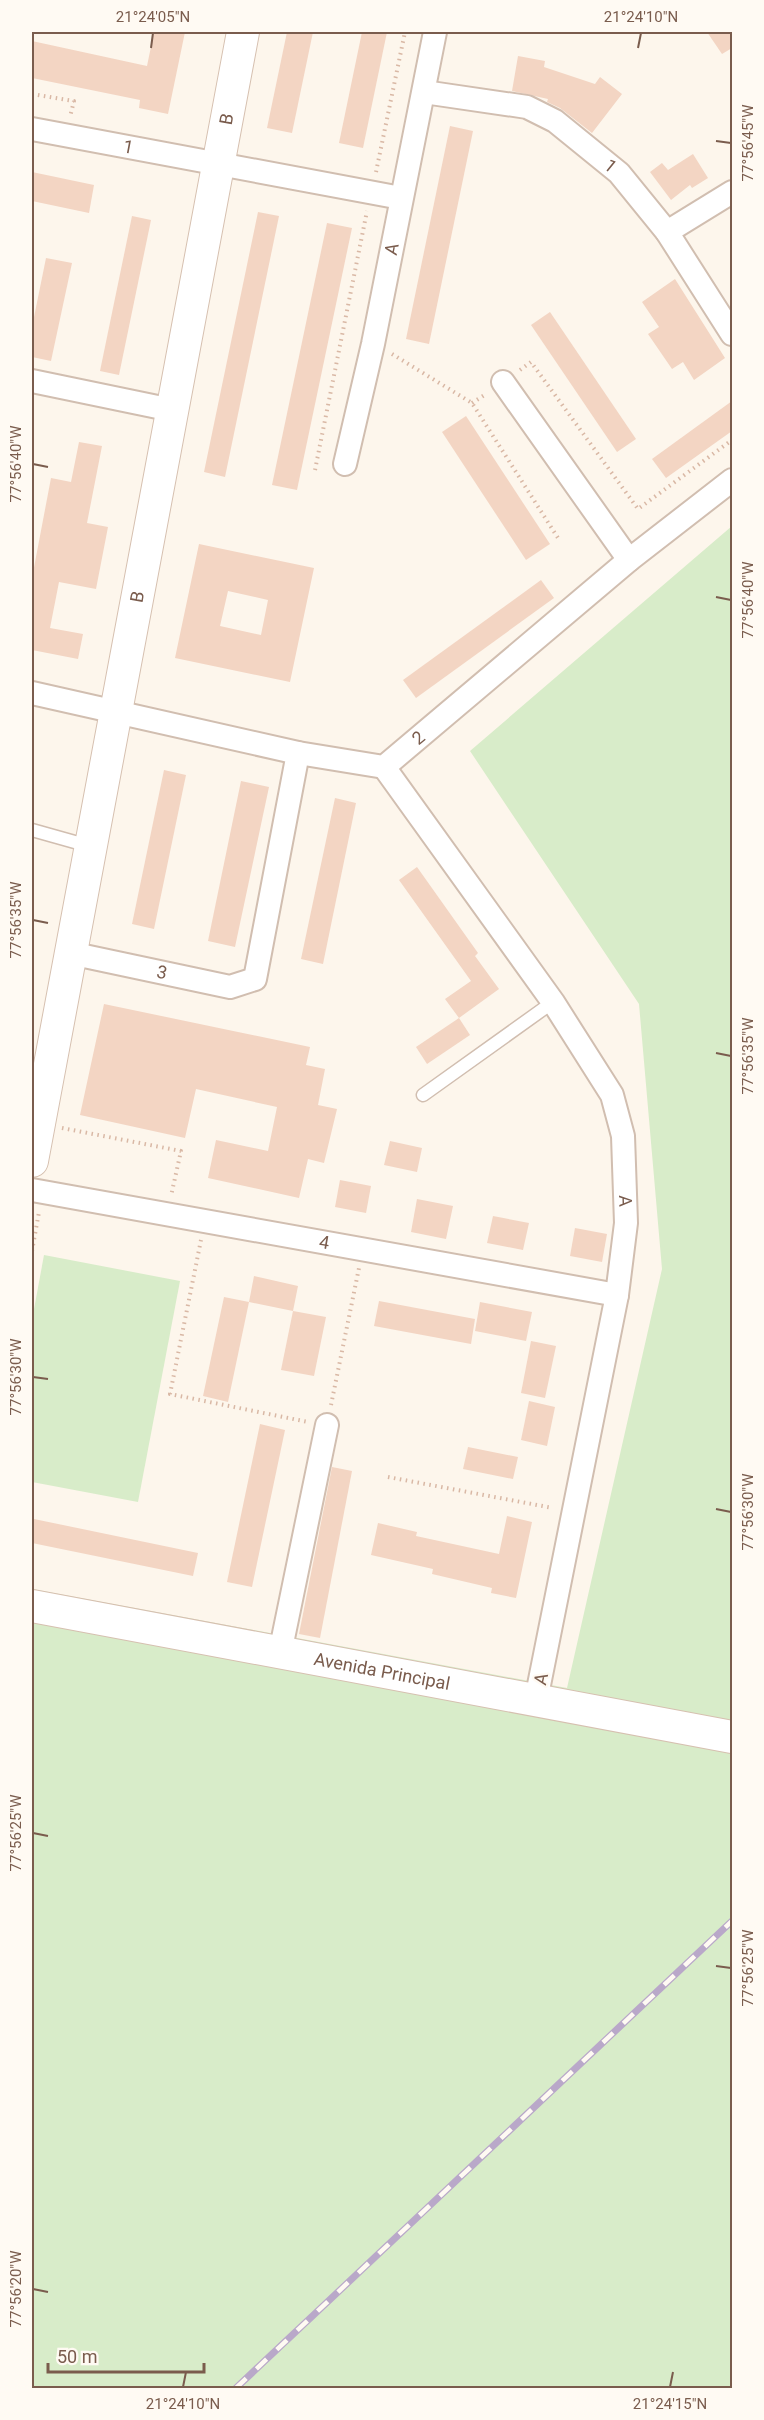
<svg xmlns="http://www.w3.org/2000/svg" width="764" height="2420" font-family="Roboto,sans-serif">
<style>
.green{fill:#d8ecc9}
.building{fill:#f3d5c3;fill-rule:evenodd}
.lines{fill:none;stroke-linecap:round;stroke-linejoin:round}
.lane-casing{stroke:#d1beb0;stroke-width:15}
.street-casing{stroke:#d1beb0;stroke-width:26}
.secondary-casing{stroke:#d6c0b0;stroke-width:34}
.path{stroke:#d9b8a5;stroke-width:4;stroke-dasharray:1.5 4.5;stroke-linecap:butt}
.lane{stroke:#fff;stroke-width:12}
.street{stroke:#fff;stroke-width:22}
.secondary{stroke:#fff;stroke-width:32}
.rail-casing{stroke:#b9a8c9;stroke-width:7}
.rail{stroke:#fffaf3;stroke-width:4.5;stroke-dasharray:14;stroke-linecap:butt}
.ticks{fill:none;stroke:#7a5c4d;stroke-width:2}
.labels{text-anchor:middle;stroke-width:4.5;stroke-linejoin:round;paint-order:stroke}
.street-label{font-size:18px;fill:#7a5c4d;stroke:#fffaf3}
.neatline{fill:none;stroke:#7a5c4d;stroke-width:2}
.ticks-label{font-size:15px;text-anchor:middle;fill:#7a5c4d}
</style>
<rect width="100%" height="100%" fill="#fdf6ec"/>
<g class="green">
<path d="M732,526V2388H32V1589L567,1688L662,1269L639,1004L470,751Z"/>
<path d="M44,1255L180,1281L138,1502L32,1482V1320Z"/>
</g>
<g class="building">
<path d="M154,32H185L168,114L139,108L140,100L32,78V41L147,66Z"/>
<path d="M287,32H313L292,133L267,128Z"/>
<path d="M362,32H387L363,148L339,143Z"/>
<path d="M707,32H732V48L722,54Z"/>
<path d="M518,56L545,61L544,67L595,84L600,77L622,94L592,133L560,108L547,102L548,99L512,91Z"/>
<path d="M450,126L473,131L429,344L406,339Z"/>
<path d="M693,154L708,178L692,188L690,185L671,200L650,172L662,163L668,170Z"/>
<path d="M32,172L94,185L89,213L32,201Z"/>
<path d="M258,212L279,216L225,477L204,472Z"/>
<path d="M132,216L151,220L119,375L100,371Z"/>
<path d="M327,223L352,228L297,490L272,485Z"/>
<path d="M46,258L72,263L51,361L32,357V327Z"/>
<path d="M675,279L725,358L694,380L683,362L672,369L648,334L659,327L642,302Z"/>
<path d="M550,312L636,439L617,452L531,325Z"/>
<path d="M732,401V431L666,478L652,459Z"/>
<path d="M466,416L550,544L526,560L442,432Z"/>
<path d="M79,442L102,446L87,523L108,527L96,589L59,582L50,628L83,634L78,659L32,650V578L51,478L71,482Z"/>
<path d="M199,544L314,568L290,682L175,658ZM228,591L268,600L261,635L220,626Z"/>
<path d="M541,580L554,598L416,698L403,680Z"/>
<path d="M164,770L186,775L154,929L132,924Z"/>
<path d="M241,781L269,787L235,947L208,941Z"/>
<path d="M335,798L356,803L323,964L301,959Z"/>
<path d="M417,867L478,953L475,956L499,989L459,1018L445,999L471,981L399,880Z"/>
<path d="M104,1004L310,1047L306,1065L325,1069L318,1105L337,1109L324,1163L308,1159L299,1198L208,1178L216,1140L268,1151L277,1107L196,1089L185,1138L80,1115Z"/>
<path d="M459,1018L470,1035L427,1064L416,1047Z"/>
<path d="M390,1141L422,1148L417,1172L384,1165Z"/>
<path d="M340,1180L371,1186L366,1213L335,1207Z"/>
<path d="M417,1199L453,1206L446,1239L411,1232Z"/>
<path d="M493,1216L529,1223L523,1250L487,1243Z"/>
<path d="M575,1228L607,1234L602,1262L570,1256Z"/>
<path d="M254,1276L298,1286L293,1311L249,1302Z"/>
<path d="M224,1297L249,1302L228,1402L203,1396Z"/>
<path d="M379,1301L475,1319L471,1344L374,1326Z"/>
<path d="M480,1302L532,1312L526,1341L475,1331Z"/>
<path d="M293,1311L326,1317L314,1376L281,1370Z"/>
<path d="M531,1341L556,1346L545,1398L521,1393Z"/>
<path d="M529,1401L555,1407L547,1446L521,1440Z"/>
<path d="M260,1424L285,1430L252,1587L227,1582Z"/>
<path d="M468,1447L518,1457L513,1479L463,1469Z"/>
<path d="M332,1467L352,1471L320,1638L299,1634Z"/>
<path d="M507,1516L532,1522L516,1598L491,1593L492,1588L432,1574L433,1569L371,1555L378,1523L417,1532L416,1536L499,1554Z"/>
<path d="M34,1519L198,1553L193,1576L32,1543Z"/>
</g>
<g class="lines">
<g class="lane-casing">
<g id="lane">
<path d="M32,830L89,846"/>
<path d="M423,1095L553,1002"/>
</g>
</g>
<g class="street-casing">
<g id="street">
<path id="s1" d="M424,92L527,107L555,121L619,173L667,232L732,334"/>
<path id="s2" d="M32,129L401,198"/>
<path d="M667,232L732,192"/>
<path d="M32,381L172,410"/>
<path d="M503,382L629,560"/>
<path id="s3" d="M345,464L373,344L435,32"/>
<path id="s4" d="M32,693L298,753L384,767L629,560L732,480"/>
<path id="s5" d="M384,767L553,1002L612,1095L623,1136L626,1223L617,1295L536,1700"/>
<path id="s6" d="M70,953L230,987L255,979L298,753"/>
<path id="s7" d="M32,1190L617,1295"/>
<path d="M280,1653L327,1425"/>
</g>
</g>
<g class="secondary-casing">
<g id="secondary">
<path id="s8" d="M32,1161L243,32"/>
<path id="s9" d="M32,1606L732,1737"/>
</g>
</g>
<g class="path">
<path d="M32,94L74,101L70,117"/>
<path d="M376,172L405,32"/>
<path d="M392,354L472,403L558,538"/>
<path d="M520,370L531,362L638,509L732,440"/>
<path d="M472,403L486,394"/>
<path d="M315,470L367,211"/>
<path d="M62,1128L181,1151L171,1196"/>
<path d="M201,1240L170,1394L308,1422"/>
<path d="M32,1251L39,1212"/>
<path d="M331,1405L359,1268"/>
<path d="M388,1477L553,1508"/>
</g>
<use href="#lane" class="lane"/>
<use href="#street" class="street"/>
<use href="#secondary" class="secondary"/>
<g class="rail-casing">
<path id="rail" d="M236,2388L732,1921"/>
</g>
<use href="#rail" class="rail"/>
</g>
<path class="ticks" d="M151,48L153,33M638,48L641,33M716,141L731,143M33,464L48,467M716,597L731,600M33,920L48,923M716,1053L731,1056M33,1377L48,1379M716,1509L731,1512M33,1833L48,1836M716,1966L731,1968M33,2289L48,2292M183,2387L186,2372M670,2387L673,2372"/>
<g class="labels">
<g class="street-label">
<text dy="6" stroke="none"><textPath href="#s8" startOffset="1060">B</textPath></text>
<text dy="6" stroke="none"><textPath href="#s2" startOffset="98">1</textPath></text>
<text dy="6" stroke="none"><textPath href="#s1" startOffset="207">1</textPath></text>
<text dy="6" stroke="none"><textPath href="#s3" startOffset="220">A</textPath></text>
<text dy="6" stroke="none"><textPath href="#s8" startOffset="574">B</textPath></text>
<text dy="6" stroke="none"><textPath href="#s4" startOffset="405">2</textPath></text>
<text dy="6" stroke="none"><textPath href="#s6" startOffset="94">3</textPath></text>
<text dy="6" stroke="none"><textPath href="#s5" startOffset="507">A</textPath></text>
<text dy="6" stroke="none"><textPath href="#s7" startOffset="297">4</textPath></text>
<text dy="6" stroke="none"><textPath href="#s9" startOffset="356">Avenida Principal</textPath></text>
<text transform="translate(541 1679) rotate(-78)" y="6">A</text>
</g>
</g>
<rect width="764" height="2420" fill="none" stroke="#fffaf3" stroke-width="66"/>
<path d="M48 2363v9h156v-9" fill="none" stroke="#7a5c4d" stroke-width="3"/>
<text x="57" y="2363" font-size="18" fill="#7a5c4d" stroke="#fffaf3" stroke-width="4.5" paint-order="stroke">50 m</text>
<rect x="33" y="33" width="698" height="2354" class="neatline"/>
<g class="ticks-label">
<text x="153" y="22">21°24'05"N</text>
<text x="641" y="22">21°24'10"N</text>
<text transform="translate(748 143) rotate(-90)" y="5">77°56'45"W</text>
<text transform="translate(16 464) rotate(-90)" y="5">77°56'40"W</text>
<text transform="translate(748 600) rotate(-90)" y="5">77°56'40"W</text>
<text transform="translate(16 920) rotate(-90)" y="5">77°56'35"W</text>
<text transform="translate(748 1056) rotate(-90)" y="5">77°56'35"W</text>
<text transform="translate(16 1377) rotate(-90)" y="5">77°56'30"W</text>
<text transform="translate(748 1512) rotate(-90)" y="5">77°56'30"W</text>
<text transform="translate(16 1833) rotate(-90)" y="5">77°56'25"W</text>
<text transform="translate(748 1968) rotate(-90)" y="5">77°56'25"W</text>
<text transform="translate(16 2289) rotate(-90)" y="5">77°56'20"W</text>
<text x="183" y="2409">21°24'10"N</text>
<text x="670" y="2409">21°24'15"N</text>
</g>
</svg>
